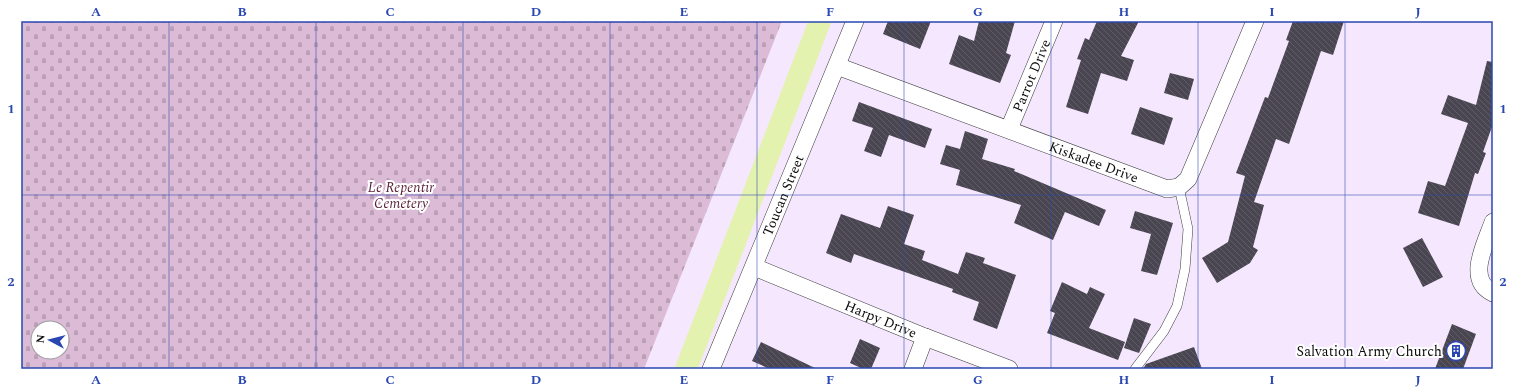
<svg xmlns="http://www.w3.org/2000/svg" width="1514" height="390" font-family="Spectral,serif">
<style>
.cemetery{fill:url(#cemetery-stones);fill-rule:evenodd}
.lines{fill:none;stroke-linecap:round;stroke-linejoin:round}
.canal{stroke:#e4f2af;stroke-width:22}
.building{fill:url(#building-back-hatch)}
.lane-casing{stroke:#3c3c3c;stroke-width:10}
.street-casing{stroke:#3c3c3c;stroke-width:18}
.lane{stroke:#fff;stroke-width:9}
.street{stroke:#fff;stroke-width:17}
.grid{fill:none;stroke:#2a47b1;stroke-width:1;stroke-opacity:0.55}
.labels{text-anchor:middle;stroke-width:4;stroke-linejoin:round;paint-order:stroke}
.street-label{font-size:14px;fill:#090909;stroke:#fff}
.park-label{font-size:14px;font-style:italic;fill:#5c1f36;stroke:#fff}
.poi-label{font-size:14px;fill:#090909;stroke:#fff;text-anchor:end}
.neatline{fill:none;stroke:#2a47b1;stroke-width:1.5}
.grid-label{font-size:13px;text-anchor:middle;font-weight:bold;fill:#2a47b1}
</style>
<defs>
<pattern id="cemetery-stones" width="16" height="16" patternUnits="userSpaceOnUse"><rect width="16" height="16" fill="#dcbbd7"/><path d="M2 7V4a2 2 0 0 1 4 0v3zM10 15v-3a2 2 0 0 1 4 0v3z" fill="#bb9fb7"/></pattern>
<pattern id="building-back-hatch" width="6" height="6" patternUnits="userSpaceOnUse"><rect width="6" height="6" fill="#494651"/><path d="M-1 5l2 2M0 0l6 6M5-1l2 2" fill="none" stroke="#5f5c65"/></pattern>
</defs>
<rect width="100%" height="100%" fill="#f5e7fe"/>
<path class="cemetery" d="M21,21H782L644,369H21ZM38,328H62V352H38Z"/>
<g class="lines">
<path class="canal" d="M686,369L820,21"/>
</g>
<g class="building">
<path d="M888,21H931L920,49L883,34Z"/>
<path d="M979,21H1015L1006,53L1011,55L1000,83L949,64L959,35L974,41Z"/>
<path d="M1097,21H1139L1121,56L1134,60L1127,81L1101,73L1088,114L1066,107L1081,60L1077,59L1085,38L1089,40Z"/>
<path d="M1293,21H1344L1333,55L1321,51L1289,144L1276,139L1254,202L1264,205L1253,247L1258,250L1250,263L1217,283L1202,258L1228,242L1245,176L1236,173L1265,97L1268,98L1289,41L1286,40Z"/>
<path d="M1487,61L1493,62V124L1483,152L1486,153L1478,174L1475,173L1459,226L1418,213L1428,181L1445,186L1468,123L1441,114L1448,95L1476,105Z"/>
<path d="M1170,73L1194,79L1188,100L1164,93Z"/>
<path d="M859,102L932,129L925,148L889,135L881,157L864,151L873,128L852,121Z"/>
<path d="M1140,107L1173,118L1164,145L1131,134Z"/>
<path d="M965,131L988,139L982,159L1015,169L1014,171L1106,210L1099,226L1065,212L1053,240L1014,223L1021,205L956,185L960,170L940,164L946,145L960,149Z"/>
<path d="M888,206L914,215L904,244L925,251L922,260L958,274L966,252L985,258L983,263L1016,275L997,329L973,320L979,302L952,292L953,289L854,254L851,263L826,253L841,214L880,228Z"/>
<path d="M1135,211L1173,223L1157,275L1141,271L1151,234L1130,228Z"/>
<path d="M1422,238L1443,277L1423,287L1403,248Z"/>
<path d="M1062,282L1087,294L1090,287L1105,294L1089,328L1125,342L1118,360L1047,333L1055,313L1050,311Z"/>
<path d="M1134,318L1151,324L1139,353L1124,348Z"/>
<path d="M1452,324L1476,334L1463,369H1435Z"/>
<path d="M860,339L880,348L871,369H863L850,363Z"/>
<path d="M761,342L817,369H770L752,361Z"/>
<path d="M1194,347L1202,369H1143L1146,364Z"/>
</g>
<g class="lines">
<g class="lane-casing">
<path id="lane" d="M1135,369L1164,331L1177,306L1185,269L1188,229L1179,187"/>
</g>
<g class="street-casing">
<g id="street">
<path id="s1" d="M837,66L1167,189L1179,187L1188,179L1255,21"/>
<path id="s2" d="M1009,129L1054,21"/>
<path d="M1493,222C1486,243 1465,280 1493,293"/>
<path id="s3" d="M754,267L925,337L1009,369"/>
<path id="s4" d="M711,369L855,21"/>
<path d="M913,369L925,337"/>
</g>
</g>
<use href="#lane" class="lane"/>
<use href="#street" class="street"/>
</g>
<path class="grid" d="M169,21V369M316,21V369M463,21V369M610,21V369M757,21V369M904,21V369M1051,21V369M1198,21V369M1345,21V369M21,195H1493"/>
<defs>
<g id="building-ring" transform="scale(1)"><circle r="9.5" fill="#fff" stroke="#2a47b1" stroke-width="1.5"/><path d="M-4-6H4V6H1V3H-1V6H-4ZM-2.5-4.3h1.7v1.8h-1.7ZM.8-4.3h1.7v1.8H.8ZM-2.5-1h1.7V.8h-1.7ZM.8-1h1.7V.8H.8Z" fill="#2a47b1"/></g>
</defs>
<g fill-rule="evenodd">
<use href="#building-ring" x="1456" y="351"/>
</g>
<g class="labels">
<g class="street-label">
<text dy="5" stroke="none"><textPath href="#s2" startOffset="58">Parrot Drive</textPath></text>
<text dy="5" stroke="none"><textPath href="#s1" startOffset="274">Kiskadee Drive</textPath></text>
<text dy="5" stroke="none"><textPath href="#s4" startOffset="188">Toucan Street</textPath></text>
<text dy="5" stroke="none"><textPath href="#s3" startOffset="137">Harpy Drive</textPath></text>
</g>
<g class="park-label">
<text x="401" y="192">Le Repentir<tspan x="401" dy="16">Cemetery</tspan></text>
</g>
<g class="poi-label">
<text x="1442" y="356">Salvation Army Church</text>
</g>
</g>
<rect width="1514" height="390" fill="none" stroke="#ffffff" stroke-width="44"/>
<g transform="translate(50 340) rotate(277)"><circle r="19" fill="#ffffff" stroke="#9d9d9d"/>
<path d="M0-3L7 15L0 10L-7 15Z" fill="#2a47b1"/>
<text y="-6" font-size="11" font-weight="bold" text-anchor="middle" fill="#090909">N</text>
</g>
<rect x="22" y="22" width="1470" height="346" class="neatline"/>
<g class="grid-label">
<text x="96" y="16">A</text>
<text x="242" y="16">B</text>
<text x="390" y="16">C</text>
<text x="536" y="16">D</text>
<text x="684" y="16">E</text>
<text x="830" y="16">F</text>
<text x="978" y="16">G</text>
<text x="1124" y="16">H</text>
<text x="1272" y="16">I</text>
<text x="1418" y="16">J</text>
<text x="11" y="113">1</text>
<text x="1503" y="113">1</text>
<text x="11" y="286">2</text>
<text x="1503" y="286">2</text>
<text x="96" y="384">A</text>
<text x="242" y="384">B</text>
<text x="390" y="384">C</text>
<text x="536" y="384">D</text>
<text x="684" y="384">E</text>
<text x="830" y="384">F</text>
<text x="978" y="384">G</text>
<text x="1124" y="384">H</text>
<text x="1272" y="384">I</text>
<text x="1418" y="384">J</text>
</g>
</svg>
